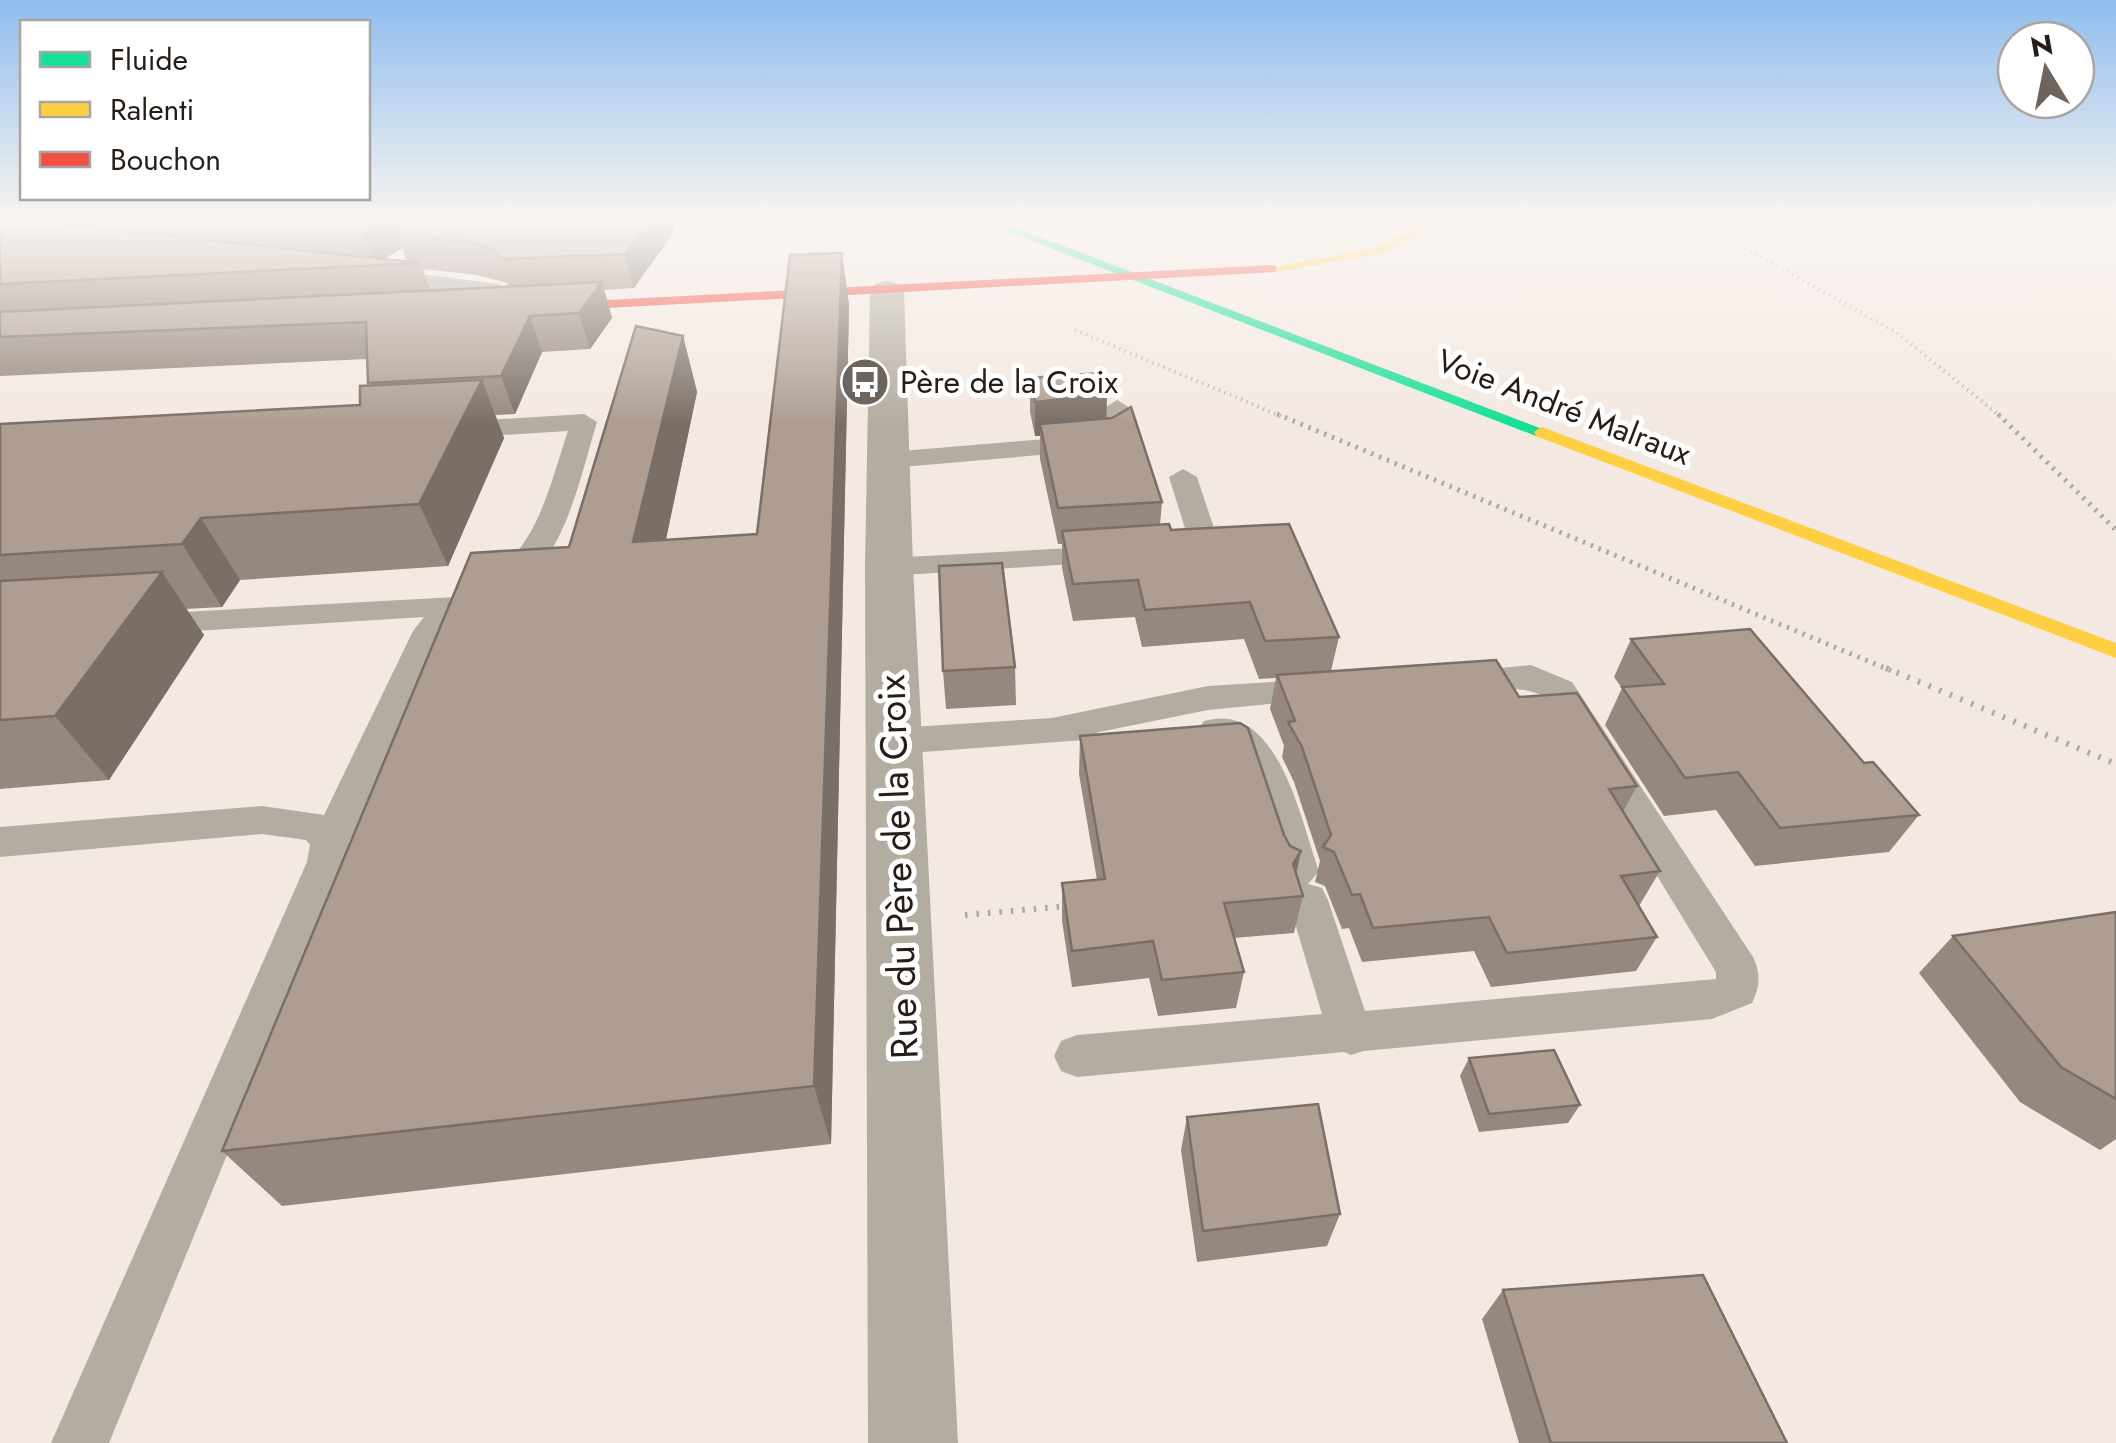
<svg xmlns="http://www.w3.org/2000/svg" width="2116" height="1443" font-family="Jost,sans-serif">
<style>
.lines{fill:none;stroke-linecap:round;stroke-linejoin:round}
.path-far2{stroke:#ada8a0;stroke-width:4;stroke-dasharray:1 5;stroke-linecap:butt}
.path-far1{stroke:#ada8a0;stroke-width:5;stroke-dasharray:2.5 6;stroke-linecap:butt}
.path{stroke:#ada8a0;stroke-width:6;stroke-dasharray:2.5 9;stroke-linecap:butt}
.lane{fill:#b2aca1;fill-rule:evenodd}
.street{fill:#b2aca1;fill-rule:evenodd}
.fast{fill:#16e098;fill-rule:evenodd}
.slow{fill:#ffcf43;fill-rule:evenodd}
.jam{fill:#f24e42;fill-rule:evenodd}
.wall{fill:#96887e;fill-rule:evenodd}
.shaded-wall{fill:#7a6f66}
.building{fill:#ae9e92;stroke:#7a6f66;stroke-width:2.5}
.labels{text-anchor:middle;stroke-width:10;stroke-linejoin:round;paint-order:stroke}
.far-poi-label{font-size:32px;fill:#261d17;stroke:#fff;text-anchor:start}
.far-street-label{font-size:32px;fill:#261d17;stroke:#fff}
.street-label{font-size:38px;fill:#261d17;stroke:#fff}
</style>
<rect width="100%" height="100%" fill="#f4e9e2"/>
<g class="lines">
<g class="path-far2">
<path d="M1698,222L1896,332L2001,417"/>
<path d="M1075,330L1283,417"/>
</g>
<g class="path-far1">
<path d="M1277,414L1892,671"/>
<path d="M1998,414L2116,530"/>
</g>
<g class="path">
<path d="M1886,668L2116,764"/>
<path d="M965,915L1067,906"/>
</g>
<g class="lane">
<path d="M1117,400L1130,408L1137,433L1110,449L890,468L877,460L890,452L1104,434L1110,430L1104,408Z"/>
<path d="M584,414L597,422C580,478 566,553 517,590C493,608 464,614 443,636L349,842L347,862L109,1443H51L307,862L310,845L306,840L262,834L0,857V827L262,806L324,815L413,631L424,617L146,634L135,631L130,624L135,617L146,614L456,597C535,562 543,506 568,431L453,438L440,430L453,422Z"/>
<path d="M1183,469L1197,477L1219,543L1214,549L1175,560L1165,557L1160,551L1165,545L1188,538L1169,477Z"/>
<path d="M1108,546L1119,549L1123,555L1119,561L889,576L878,573L874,567L878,561L889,558Z"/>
<path d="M1531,665L1572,682L1753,957C1761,974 1760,986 1752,1003L1712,1019L1363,1051L1351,1055L1344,1052L1077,1077L1061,1071L1054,1056L1061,1041L1077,1035L1322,1014L1288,900L1299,887L1285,882L1279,871L1247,771C1232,749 1208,746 1198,730L1204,721C1279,699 1301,823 1319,871L1308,884L1322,888L1328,900L1365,1011L1716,979V972L1548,698C1508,678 1486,699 1448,689L1443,681L1448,673Z"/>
<path d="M1319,679L1331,682L1336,690L1331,698L1208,710L1099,732L1084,740L895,754L882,750L877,741L882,732L895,728L1052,718L1208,686Z"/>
</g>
<g class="street">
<path d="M356,266L499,284L513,297L506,317L494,320L482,317L477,310L478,300L344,283L340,276L344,269Z"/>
<path d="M887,281L899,284L904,291L913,567L958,1443H868L865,567L870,291L875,284Z"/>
</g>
<path class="fast" d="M983,222H1001L1550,432L1542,437L1536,436Z"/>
<g class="slow">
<path d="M1430,222H1447L1380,254L1271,273L1264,269L1372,248Z"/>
<path d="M1542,427L2116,643V658L1536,436L1534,432Z"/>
</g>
<path class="jam" d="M1271,265L1276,266V272L532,312L525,308L532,304Z"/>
</g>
<g class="wall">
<path d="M0,222H674L675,230L634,288L604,290L612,318L590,349L542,352L515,414L495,415L504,438L448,566L240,580L222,607L186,609L204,635L109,780L0,789V424L360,405L369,386L367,359L0,376ZM402,248L407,262L384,259ZM423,269L477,275L507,283L509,287L431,291Z"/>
<path d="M842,253L849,305L831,1144L282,1206L222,1151L569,547L683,336L697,392L666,540L757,534Z"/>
<path d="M1030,378L1107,394L1106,418L1162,502L1160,525L1339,637L1331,671L1519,697L1637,786L1623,812L1660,871L1639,906L1657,937L1636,971L1491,987L1474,951L1362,962L1349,928L1342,929L1325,886L1315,882L1320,861L1294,782L1282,757L1284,746L1270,709L1276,678L1259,679L1244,639L1142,647L1135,617L1073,621L1062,568V544H1058L1040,459V436H1035L1030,412Z"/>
<path d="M1631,639L1864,763L1919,815L1889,852L1755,866L1716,810L1664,816L1605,725L1622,688L1614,677Z"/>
<path d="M1015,667L1016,705L946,709L943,671Z"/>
<path d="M1080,736L1296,874L1303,896L1294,933L1234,938L1244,972L1236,1008L1158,1016L1149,978L1072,987L1062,921V883L1097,880L1079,774Z"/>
<path d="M2116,912V1139L2100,1150L2020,1102L1919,973L1953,936Z"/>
<path d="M1469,1058L1580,1105L1568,1123L1479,1132L1460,1076Z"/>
<path d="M1187,1117L1340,1214L1327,1246L1197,1262L1181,1150Z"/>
<path d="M1503,1290L1787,1443H1519L1482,1319Z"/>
</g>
<g class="shaded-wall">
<path d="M376,222H442L396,234L402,248L376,264L362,230Z"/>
<path d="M649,222H674L675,230L634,288L625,254Z"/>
<path d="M842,253L849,305L831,1144L814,1086Z"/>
<path d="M602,282L612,318L590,349L579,313Z"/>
<path d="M530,316L542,352L515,414L501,376Z"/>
<path d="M683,336L697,392L652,604L633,542Z"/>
<path d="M482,380L504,438L448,566L419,504Z"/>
<path d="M1107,394L1106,428L1040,424V436H1035V402Z"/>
<path d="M201,518L240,580L222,607L182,544Z"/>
<path d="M162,572L204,635L109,780L55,716Z"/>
<path d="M1301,851L1293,889V864Z"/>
</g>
<g class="building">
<path d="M0,222H41L420,263L0,284Z"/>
<path d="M282,222H376L362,230Z"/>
<path d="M415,222H649L625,254L502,259L495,249L465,241L396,234Z"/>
<path d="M842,253L814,1086L222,1151L471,553L569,547L636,326L683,336L633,542L757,534L790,255Z"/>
<path d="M602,282L579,313L530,316L501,376L368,383L366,322L0,337V312Z"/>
<path d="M1101,373L1107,394L1035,402L1030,378Z"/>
<path d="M482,380L419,504L201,518L182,544L0,555V424L360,405V386Z"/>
<path d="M1131,407L1162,502L1058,508L1040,424L1112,418Z"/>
<path d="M1169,524L1171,530L1289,524L1339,637L1265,641L1250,602L1145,610L1138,580L1073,584L1062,531Z"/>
<path d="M1002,563L1015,667L943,671L939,566Z"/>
<path d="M162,572L55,716L0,720V581Z"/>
<path d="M1750,629L1864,763L1873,762L1919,815L1780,828L1738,772L1685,778L1622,687L1664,684L1631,639Z"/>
<path d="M1496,660L1519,697L1577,693L1637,786L1609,789L1660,871L1621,876L1657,937L1507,953L1489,917L1373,928L1360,894L1352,895L1334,852L1323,847L1331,835L1302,747L1288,722L1295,721L1277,675Z"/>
<path d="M1240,723L1248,728L1284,835L1290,846L1301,851L1293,864L1303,896L1224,903L1244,972L1162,980L1153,941L1072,951L1062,883L1105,879L1080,736Z"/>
<path d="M2116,912V1099L2061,1067L1953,936Z"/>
<path d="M1554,1050L1580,1105L1489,1114L1469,1058Z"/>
<path d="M1318,1104L1340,1214L1203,1231L1187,1117Z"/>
<path d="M1703,1275L1787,1443H1551L1503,1290Z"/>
</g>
<linearGradient id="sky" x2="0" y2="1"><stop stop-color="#8fbdec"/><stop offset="0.52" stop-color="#faf5f2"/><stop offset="1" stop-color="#faf5f2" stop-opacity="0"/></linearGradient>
<rect width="2116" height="424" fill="url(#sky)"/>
<defs>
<g id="bus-disc" transform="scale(2.5)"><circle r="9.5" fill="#6e645e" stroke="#fff"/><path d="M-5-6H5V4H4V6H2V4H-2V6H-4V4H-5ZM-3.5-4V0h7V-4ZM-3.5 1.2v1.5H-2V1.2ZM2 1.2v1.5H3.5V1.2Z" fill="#fff"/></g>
</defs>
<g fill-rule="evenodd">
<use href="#bus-disc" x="865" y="382"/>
</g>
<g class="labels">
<g class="far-poi-label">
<text x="900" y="393">Père de la Croix</text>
</g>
<g class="far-street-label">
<text transform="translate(1564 407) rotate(21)" y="11">Voie André Malraux</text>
</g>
<g class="street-label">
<text transform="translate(898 867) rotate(-92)" y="13">Rue du Père de la Croix</text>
</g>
</g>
<rect x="20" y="20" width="350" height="180" fill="#ffffff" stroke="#a8a5a2" stroke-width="2.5"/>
<rect x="40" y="52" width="50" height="15" fill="#16e098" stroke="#a8a5a2" stroke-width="2.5"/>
<text x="110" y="70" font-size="30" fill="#261d17">Fluide</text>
<rect x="40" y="102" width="50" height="15" fill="#ffcf43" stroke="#a8a5a2" stroke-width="2.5"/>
<text x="110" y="120" font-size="30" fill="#261d17">Ralenti</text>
<rect x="40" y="152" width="50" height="15" fill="#f24e42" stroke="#a8a5a2" stroke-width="2.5"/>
<text x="110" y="170" font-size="30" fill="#261d17">Bouchon</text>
<g transform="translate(2046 70) rotate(350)"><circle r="48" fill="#ffffff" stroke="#a8a5a2" stroke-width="2.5"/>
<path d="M0-8L18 38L0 25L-18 38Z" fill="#6e645e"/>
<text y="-15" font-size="28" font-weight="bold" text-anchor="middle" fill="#261d17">N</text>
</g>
</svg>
